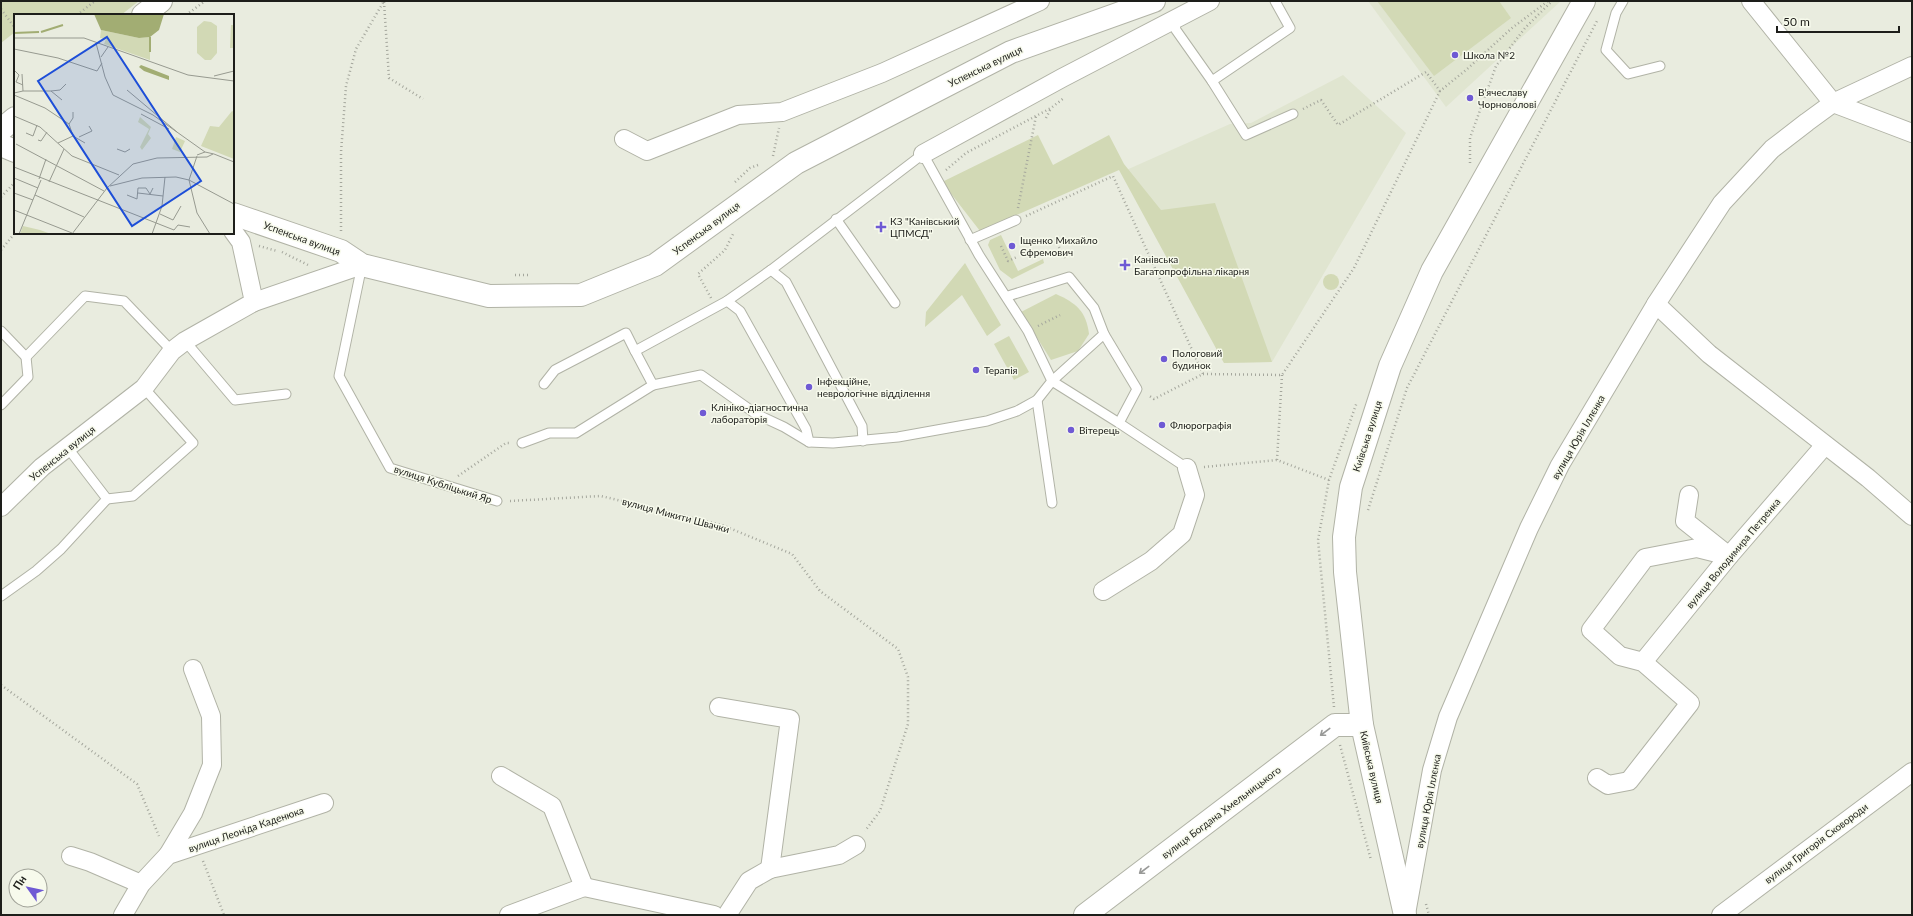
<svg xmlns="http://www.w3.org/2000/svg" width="1913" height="916" font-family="Lato,sans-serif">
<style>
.built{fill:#e0e5d0}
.green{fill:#d2d9b5}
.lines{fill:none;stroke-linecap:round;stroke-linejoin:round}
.service-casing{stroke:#b1b3a6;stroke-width:11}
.minor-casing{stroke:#b1b3a6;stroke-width:20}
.tertiary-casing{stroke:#b1b3a6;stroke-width:24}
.secondary-casing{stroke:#b1b3a6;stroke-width:24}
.primary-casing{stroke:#b1b3a6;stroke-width:24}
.path{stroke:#a5a79d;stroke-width:2.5;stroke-dasharray:1 3;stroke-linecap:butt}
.service{stroke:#fff;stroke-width:9}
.minor{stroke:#fff;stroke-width:18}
.tertiary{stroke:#fff;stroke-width:22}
.secondary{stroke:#fff;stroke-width:22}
.primary{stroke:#fff;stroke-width:22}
.oneway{stroke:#999a98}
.poi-dot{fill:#6f5ad4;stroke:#f7faec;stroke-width:1.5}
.labels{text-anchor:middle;stroke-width:3;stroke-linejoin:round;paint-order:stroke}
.poi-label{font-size:10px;fill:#1d1e1a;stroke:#f7faec;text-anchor:start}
.street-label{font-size:10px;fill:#1d1e1a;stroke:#f7faec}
.inset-river{fill:none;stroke:#a2ad73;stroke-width:2}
.inset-road{fill:none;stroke:#979a90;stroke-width:1}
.view{fill:#1d4ed8;fill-opacity:0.15;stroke:#1d4ed8;stroke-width:2}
.inset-edge{fill:none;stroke:#1d1e1a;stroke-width:2}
</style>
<rect width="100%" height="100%" fill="#e9ecdf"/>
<g class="built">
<path d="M1368,1H1561L1446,107Z"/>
<path d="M1343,75L1406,133L1272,362L1224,363L1124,171L1230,124L1251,123Z"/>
</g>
<g class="green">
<path d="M1,1H139L121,15H15V32L1,43Z"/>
<path d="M1377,1H1499L1511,18L1434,76Z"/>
<path d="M1038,135L1053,165L1109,135L1124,164L1161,210L1215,203L1272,362L1224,363L1119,170L980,231L942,182Z"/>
<path d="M1001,235L1018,271L1043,259L1044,263L1012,279L1000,270L988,245L990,240Z"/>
<path d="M965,263L1001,325L987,336L962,295L925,327L926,312Z"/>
<circle cx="1331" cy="282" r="8"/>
<path d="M1056,294C1076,303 1086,311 1089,334L1078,351L1051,360L1021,312Z"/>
<path d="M1009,336L1029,372L1014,380L994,344Z"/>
</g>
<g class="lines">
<g class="service-casing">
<g id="service">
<path d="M1623,1L1616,13L1606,50L1628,74L1660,66"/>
<path d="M1174,20L1176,30L1212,81L1246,135L1293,114"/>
<path d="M1212,81L1290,28L1275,1"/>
<path d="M923,154L979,255L1028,331L1052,381L1037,400L1017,411L987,421L898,437L833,443L809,442L784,427L756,414L701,375L653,385L635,351L727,301L771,270Z"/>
<path d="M836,219L895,303"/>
<path d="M970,240L1016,220"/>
<path d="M362,265L339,376L390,468L497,501"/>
<path d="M771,270L786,282L862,426L863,441"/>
<path d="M1008,296L1069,277L1094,308L1104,334L1052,381L1119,423L1187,468"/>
<path d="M727,301L740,311L806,429L809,442"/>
<path d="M1,331L26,357L85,296L124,301L172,351"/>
<path d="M1104,334L1137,389L1119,423"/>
<path d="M185,341L235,400L286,394"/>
<path d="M544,384L555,370L626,333L635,351"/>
<path d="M1037,400L1052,503"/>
<path d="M1,405L28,377L26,357"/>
<path d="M522,443L549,433H576L653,385"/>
<path d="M107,499L133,496L193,443L144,388"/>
<path d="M1,596L36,571L61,549L107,499L67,447"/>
</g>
</g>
<g class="minor-casing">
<g id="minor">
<path d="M1751,1L1833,103L1912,133"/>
<path d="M624,139L647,151L738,115L782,112L882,73L1040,1"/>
<path d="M923,154L1062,78L1210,1"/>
<path d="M254,302L362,265"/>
<path d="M1656,304L1709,354L1868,478L1912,516"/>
<path d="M1,507L42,467L144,388L172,351L185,341L254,302L241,242L233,231"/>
<path d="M1103,591L1151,561L1182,534L1195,495L1187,468"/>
<path d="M1643,662L1729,556L1825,445"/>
<path d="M719,707L790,719L770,869"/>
<path d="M501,776L552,806L584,887"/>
<path d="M1597,778L1608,785L1629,781L1690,703L1643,662L1620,656L1591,630L1645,558L1697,548L1729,556L1685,521L1689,495"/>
<path d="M168,855L193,813L212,765L211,716L193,669"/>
<path d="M71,856L90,862L141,884"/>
<path d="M584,887L714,915"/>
<path d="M1406,914L1432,770L1448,717L1529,528L1560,465L1656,304L1722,203L1772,149L1807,122L1833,103L1912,66"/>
<path d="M123,915L141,884L168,855L324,803"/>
<path d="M509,915L584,887"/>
<path d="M727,915L749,881L770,869L839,855L856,845"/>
<path d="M1721,915L1912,772"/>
</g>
</g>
<g class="tertiary-casing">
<g id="tertiary">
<path d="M1,145L15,151"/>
<path d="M233,214L341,251L362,265L489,296L581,295L655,265L796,163L1011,52L1154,1"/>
<path d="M1085,915L1335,725H1362"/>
</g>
</g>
<g class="secondary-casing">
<g id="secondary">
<path d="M143,15L161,1"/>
<path d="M1,130L15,118"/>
</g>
</g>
<g class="primary-casing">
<path id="primary" d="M1405,915L1362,725L1345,572L1344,537L1351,487L1390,366L1432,271L1584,1"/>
</g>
<g class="path">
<path d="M384,2L389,78L423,99"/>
<path d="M1,9L15,28"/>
<path d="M77,15L95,1"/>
<path d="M186,15L205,1"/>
<path d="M1303,109L1321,100L1338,125L1426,72L1440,91L1466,70L1512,28L1548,1"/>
<path d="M1046,118L1051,108"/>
<path d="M773,156L779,128"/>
<path d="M1470,163V138L1496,66L1525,28L1552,1"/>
<path d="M946,170L966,153L1051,108L1064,98"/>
<path d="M735,182L750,168L758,165"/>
<path d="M1,197L15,182"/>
<path d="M1018,208L1036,116"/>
<path d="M1026,216L1113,176L1203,374L1154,399L1148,395"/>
<path d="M341,231V152L346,86L356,49L384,1"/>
<path d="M259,246L277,251"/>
<path d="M1001,246L1008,261L1017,257"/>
<path d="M1059,247L1065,258"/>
<path d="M1,250L15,233"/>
<path d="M282,252L308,265"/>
<path d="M515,275H528"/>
<path d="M711,298L698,274L725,250L734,232"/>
<path d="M1038,326L1060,315"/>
<path d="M1203,374L1282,375L1354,268L1440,91"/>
<path d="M1282,375L1277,460L1329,480"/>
<path d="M717,410L730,411"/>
<path d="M1204,467L1277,460"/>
<path d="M458,476L506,443H511"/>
<path d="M510,501L601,496L722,525L792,554L820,591L898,649L908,677V724L880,811L865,831"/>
<path d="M1368,510L1407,388L1598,19"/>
<path d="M1,685L137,784L159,836"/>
<path d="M1334,707L1318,540L1329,480L1357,402"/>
<path d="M1340,745L1371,860"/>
<path d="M203,861L224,915"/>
<path d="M1426,904L1429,915"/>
</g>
<use href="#service" class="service"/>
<use href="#minor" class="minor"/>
<use href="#tertiary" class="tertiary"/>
<use href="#secondary" class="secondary"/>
<use href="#primary" class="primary"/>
</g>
<defs><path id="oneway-shaft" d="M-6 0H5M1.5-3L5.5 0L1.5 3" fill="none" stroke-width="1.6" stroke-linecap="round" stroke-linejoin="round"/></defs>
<g class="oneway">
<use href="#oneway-shaft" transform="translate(1325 732) rotate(143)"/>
<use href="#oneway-shaft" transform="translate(1144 870) rotate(143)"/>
</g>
<g class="poi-dot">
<circle cx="1455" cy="55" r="4"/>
<circle cx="1470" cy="98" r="4"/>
<path d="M879 221h4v4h4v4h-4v4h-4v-4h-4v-4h4z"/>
<circle cx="1012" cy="246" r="4"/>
<path d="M1123 259h4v4h4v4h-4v4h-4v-4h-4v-4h4z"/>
<circle cx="1164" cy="359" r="4"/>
<circle cx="976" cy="370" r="4"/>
<circle cx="809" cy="387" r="4"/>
<circle cx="703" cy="413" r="4"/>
<circle cx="1162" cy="425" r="4"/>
<circle cx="1071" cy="430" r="4"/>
</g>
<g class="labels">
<g class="poi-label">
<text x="1463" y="59">Школа №2</text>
<text x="1478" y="96">В’ячеславу<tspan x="1478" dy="12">Чорноволові</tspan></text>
<text x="890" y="225">КЗ "Канівський<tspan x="890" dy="12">ЦПМСД"</tspan></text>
<text x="1020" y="244">Іщенко Михайло<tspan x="1020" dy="12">Єфремович</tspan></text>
<text x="1134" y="263">Канівська<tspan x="1134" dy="12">Багатопрофільна лікарня</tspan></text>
<text x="1172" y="357">Пологовий<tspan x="1172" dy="12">будинок</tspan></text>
<text x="984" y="374">Терапія</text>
<text x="817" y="385">Інфекційне,<tspan x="817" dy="12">неврологічне відділення</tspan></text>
<text x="711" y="411">Клініко-діагностична<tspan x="711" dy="12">лабораторія</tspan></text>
<text x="1170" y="429">Флюрографія</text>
<text x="1079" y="434">Вітерець</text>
</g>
<g class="street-label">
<text transform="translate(985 66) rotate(-26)" y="4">Успенська вулиця</text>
<text transform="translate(706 228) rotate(-37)" y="4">Успенська вулиця</text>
<text transform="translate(302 238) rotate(20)" y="4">Успенська вулиця</text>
<text transform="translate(1367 436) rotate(-72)" y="4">Київська вулиця</text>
<text transform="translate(1578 437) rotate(-60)" y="4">вулиця Юрія Іллєнка</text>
<text transform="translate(62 453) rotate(-39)" y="4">Успенська вулиця</text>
<text transform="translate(443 484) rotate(18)" y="4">вулиця Кубліцький Яр</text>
<text transform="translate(676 515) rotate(15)" y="4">вулиця Микити Швачки</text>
<text transform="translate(1733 553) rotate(-50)" y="4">вулиця Володимира Петренка</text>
<text transform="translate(1372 767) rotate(77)" y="4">Київська вулиця</text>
<text transform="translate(1428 801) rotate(-79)" y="4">вулиця Юрія Іллєнка</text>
<text transform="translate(1221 812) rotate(-37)" y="4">вулиця Богдана Хмельницького</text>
<text transform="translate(246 829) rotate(-19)" y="4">вулиця Леоніда Каденюка</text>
<text transform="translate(1816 843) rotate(-37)" y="4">вулиця Григорія Сковороди</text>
</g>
</g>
<g transform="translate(14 14)">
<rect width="220" height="220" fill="#e9ecdf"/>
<path d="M190,7L197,8L203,12V39L197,46H191L183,39V13ZM217,11H220V34H216ZM87,16L125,24L136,23V46L90,30L92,25L86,24ZM218,97L220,98V145L187,132L196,112L205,113ZM126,103L137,113L134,120L137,124L128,136L126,133L135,115L124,108ZM162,123L171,127L166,138L158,135ZM9,212L26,216L37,220H6Z" fill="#d2d9b5"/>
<path d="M80,0H150L145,16L136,23L125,24L87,16ZM127,51L155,62V66L130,57L125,53Z" fill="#a2ad73"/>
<path class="inset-river" d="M27,18L49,11M0,19L25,18M136,23V38"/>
<path class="inset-road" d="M0,24H70L174,61L220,67M82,29L91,63L99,81L139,101L191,138M0,35L44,44L83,57L88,49M87,43L94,33M0,56L5,61L2,68L9,71M200,62L220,57M113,76L163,118M9,77H37L48,86M37,77L46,76L52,70M0,79L9,77L8,60M0,81L31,94L55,110M127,100L155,115M0,102L26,113L58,142L105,161M55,110L59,104V98M55,110L59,122M12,119L19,122L23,111M65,123L78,117L75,112M24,126L27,127L33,118M44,129L59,122L71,129M2,130L90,177M103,135L111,138L116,135M183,141L191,138L200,140L220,148M183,142L175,166L183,199L196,220M0,153L160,216L164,211L176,213M0,164L24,174M25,165L32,145M35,168L50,135M96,172L128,164L162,163L175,166L220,190M0,179L19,186M124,179L149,182M21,181L70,203M113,181L123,185L124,174H132L136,180L139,174M0,196L58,219M146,200L159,206L167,192M5,220L27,166M58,220L93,174L119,150L143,144L193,143L199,140M138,220L148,192L151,163"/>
<path class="view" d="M93,23L187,167L118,212L24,67Z"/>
<rect width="220" height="220" class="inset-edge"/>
</g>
<rect width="1913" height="916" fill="none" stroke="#1d1e1a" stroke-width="4"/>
<g transform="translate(28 888) rotate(303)"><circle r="19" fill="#f7faec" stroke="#a0a298"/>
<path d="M0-3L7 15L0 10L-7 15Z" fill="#6f5ad4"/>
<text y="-6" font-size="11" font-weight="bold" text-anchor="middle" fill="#1d1e1a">Пн</text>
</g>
<path d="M1777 26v6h122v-6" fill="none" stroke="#1d1e1a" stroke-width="2"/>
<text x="1783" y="26" font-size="12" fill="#1d1e1a" stroke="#f7faec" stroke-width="3" paint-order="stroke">50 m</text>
</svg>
